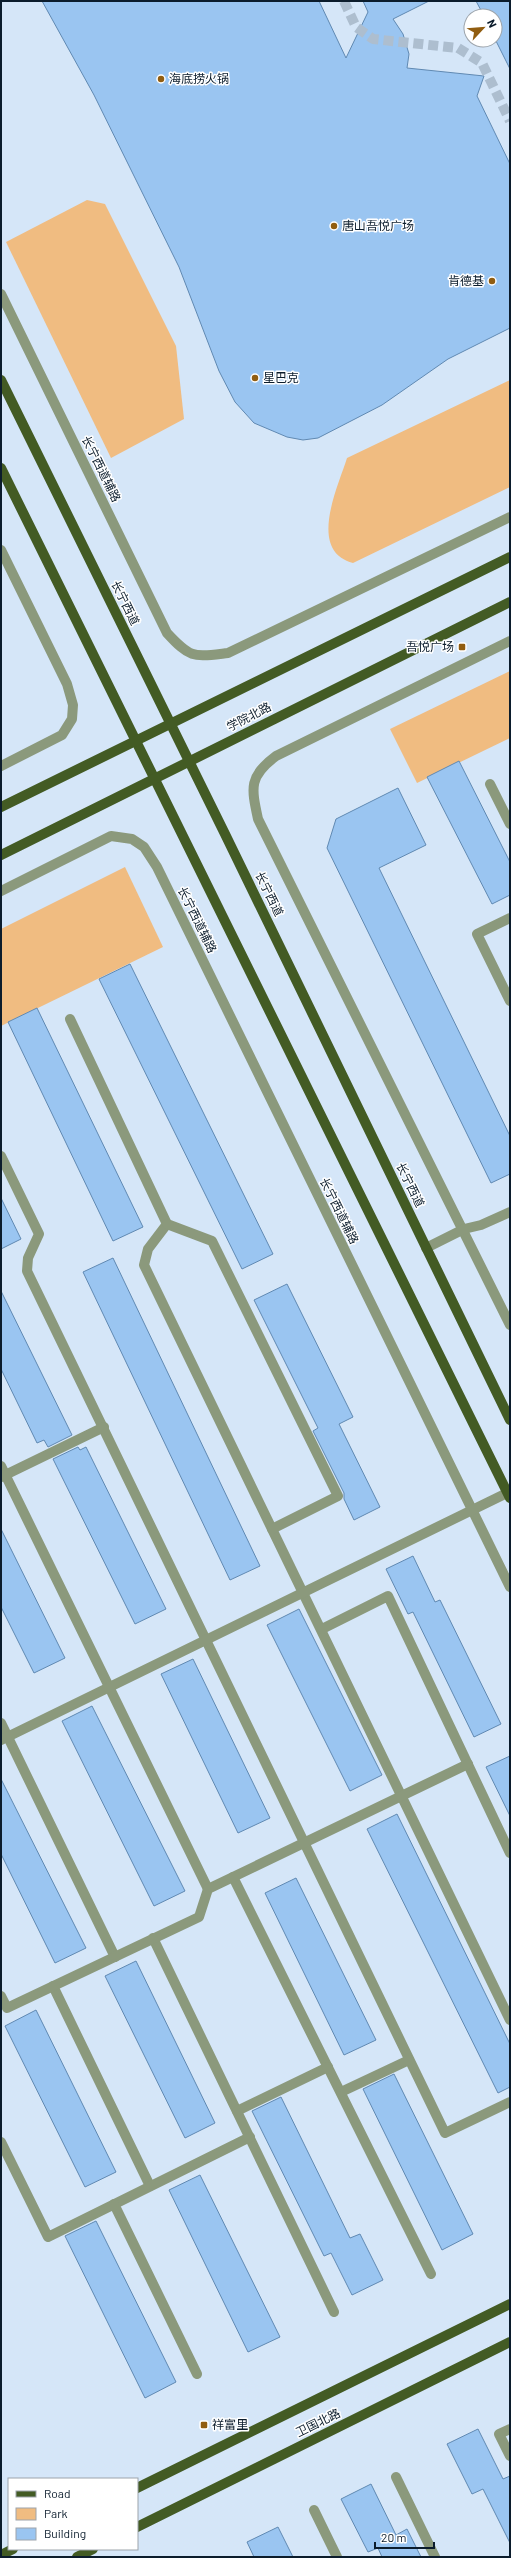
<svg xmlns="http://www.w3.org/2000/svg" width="511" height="2558" font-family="Barlow,'Noto Sans SC',sans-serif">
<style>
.green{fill:#f0bc81}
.building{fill:#9ac5f1;stroke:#6089b2}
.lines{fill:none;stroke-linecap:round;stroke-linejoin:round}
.minor-tunnel{stroke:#adbecf;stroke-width:10;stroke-dasharray:10 5;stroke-linecap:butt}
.minor{stroke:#8b997c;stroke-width:10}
.major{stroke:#435b24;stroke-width:10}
.poi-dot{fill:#915d10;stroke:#fff;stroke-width:1.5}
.labels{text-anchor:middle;stroke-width:3;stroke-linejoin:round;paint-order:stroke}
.poi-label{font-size:12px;fill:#0b1c2c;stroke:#fff;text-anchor:start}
.street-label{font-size:12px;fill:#0b1c2c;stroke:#fff}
</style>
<rect width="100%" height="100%" fill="#d5e6f8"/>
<g class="green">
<path d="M87,200L105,204L176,346L184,419L111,458L6,242Z"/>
<path d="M510,380V487L353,563C307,551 338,487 347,458Z"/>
<path d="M510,671V738L417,783L390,729Z"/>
<path d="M125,867L163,947L1,1026V929Z"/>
</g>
<g class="building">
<path d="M42,1H319L346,58L368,12L363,1H429L393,19L403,34L409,54L407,68L484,76L477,96L510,164V328L448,359L382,405L318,438L303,440L287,437L254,423L235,402L219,371L179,267L94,95Z"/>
<path d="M476,1H510V69L495,39V16H484Z"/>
<path d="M459,761L510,862V895L492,904L427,777Z"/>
<path d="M398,788L426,845L379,868L510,1136V1174L491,1183L327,848L336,819Z"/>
<path d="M130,964L273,1254L242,1269L99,979Z"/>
<path d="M37,1008L143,1227L113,1241L8,1022Z"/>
<path d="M1,1198L21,1239L1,1249Z"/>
<path d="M113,1258L260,1566L230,1580L83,1272Z"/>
<path d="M287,1284L353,1417L339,1424L380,1507L354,1520L344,1499V1493L313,1431L318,1428L254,1300Z"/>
<path d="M1,1291L72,1435L48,1447L44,1440L37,1443L1,1369Z"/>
<path d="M78,1447L80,1450L86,1447L166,1609L135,1624L53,1459Z"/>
<path d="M1,1529L65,1658L34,1673L1,1607Z"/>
<path d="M413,1556L435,1602L440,1600L501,1724L474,1737L413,1612L408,1614L386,1569Z"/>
<path d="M299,1609L382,1775L350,1791L267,1625Z"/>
<path d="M193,1659L270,1818L238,1833L161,1674Z"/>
<path d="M92,1706L185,1891L154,1906L62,1721Z"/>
<path d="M510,1756V1816L486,1767Z"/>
<path d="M1,1779L86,1948L55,1963L1,1854Z"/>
<path d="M397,1814L510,2044V2087L498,2093L367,1829Z"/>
<path d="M296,1878L376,2040L344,2055L265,1893Z"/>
<path d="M136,1961L215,2123L185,2138L105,1976Z"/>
<path d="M36,2010L116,2172L85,2187L5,2026Z"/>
<path d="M394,2074L473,2234L442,2250L363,2089Z"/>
<path d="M281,2097L350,2238L360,2234L383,2280L352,2295L331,2253L324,2256L252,2111Z"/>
<path d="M200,2175L280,2337L248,2352L169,2190Z"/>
<path d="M96,2221L176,2382L145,2398L65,2236Z"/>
<path d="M478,2429L503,2479L510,2476V2543L483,2489L472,2494L447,2444Z"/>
<path d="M371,2484L396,2535L407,2529L421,2557H382L378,2548L368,2552L341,2499Z"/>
<path d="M278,2527L293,2557H254L247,2542Z"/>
</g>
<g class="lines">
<path class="minor-tunnel" d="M344,1L356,27L373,39L458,48L482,63L510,121"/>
<g class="minor">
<path d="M1,294L167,633C191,659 193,657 228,653L510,517"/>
<path d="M1,550L67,684L73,705L72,719L62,735L1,766"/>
<path d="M510,641L276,756C249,776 251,787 258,819L510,1325"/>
<path d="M490,784L510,824"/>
<path d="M1,891L111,836L132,839L144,847L157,867L510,1587"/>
<path d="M510,918L477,934L510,1001"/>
<path d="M70,1019L167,1224L148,1249L144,1265L510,2020"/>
<path d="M1,1156L39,1234L28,1258L27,1271L445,2133L510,2102"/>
<path d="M167,1224L212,1241L338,1496L272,1529"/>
<path d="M426,1248L464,1229L481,1225L510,1212"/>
<path d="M1,1466L208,1889"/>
<path d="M1,1477L104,1427"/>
<path d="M322,1629L388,1596L510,1853"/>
<path d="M1,1723L115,1957"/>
<path d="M1,1740L507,1493"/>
<path d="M233,1877L431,2274"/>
<path d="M153,1938L334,2312"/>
<path d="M53,1986L150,2186"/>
<path d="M1,1996L7,2008L199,1917L208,1889L468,1764"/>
<path d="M341,2092L409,2060"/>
<path d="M237,2111L328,2067"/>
<path d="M1,2142L48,2237L250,2137"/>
<path d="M114,2204L197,2374"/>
<path d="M510,2429L499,2434L510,2456"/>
<path d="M396,2477L435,2557"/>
<path d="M314,2510L337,2557"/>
</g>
<g class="major">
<path d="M1,380L225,834L510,1420"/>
<path d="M1,468L510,1498"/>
<path d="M1,807L510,557"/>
<path d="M1,855L510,602"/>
<path d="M137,2488L510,2304"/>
<path d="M137,2527L510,2342"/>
<path d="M1,2555L13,2549"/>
<path d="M77,2557L93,2549"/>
</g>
</g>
<g class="poi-dot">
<circle cx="161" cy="79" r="4"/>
<circle cx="334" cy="226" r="4"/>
<circle cx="492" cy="281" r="4"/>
<circle cx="255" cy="378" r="4"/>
<rect x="458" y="643" width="8" height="8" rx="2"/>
<rect x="200" y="2421" width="8" height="8" rx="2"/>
</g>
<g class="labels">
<g class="poi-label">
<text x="169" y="83">海底捞火锅</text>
<text x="342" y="230">唐山吾悦广场</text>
<text x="484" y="285" text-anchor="end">肯德基</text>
<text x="263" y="382">星巴克</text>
<text x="454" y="651" text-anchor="end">吾悦广场</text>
<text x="212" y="2429">祥富里</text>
</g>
<g class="street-label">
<text transform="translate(101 469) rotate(64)" y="4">长宁西道辅路</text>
<text transform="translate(125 603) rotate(64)" y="4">长宁西道</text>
<text transform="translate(249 717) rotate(-27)" y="4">学院北路</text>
<text transform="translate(269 894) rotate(64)" y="4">长宁西道</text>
<text transform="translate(197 920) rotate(64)" y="4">长宁西道辅路</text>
<text transform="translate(410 1185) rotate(64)" y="4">长宁西道</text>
<text transform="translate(339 1211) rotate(64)" y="4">长宁西道辅路</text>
<text transform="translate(318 2423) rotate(-26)" y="4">卫国北路</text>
</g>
</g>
<rect width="511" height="2558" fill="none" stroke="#0b1c2c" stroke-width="4"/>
<rect x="8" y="2478" width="130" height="72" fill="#ffffff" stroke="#9da4ab"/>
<rect x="16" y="2491" width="20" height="6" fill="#435b24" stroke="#9da4ab"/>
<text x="44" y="2498" font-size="12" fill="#0b1c2c">Road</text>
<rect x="16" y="2508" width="20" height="12" fill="#f0bc81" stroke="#9da4ab"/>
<text x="44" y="2518" font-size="12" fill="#0b1c2c">Park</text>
<rect x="16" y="2528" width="20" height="12" fill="#9ac5f1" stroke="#9da4ab"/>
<text x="44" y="2538" font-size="12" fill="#0b1c2c">Building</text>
<g transform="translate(483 28) rotate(64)"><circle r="19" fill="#ffffff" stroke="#9da4ab"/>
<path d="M0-3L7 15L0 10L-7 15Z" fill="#915d10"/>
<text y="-6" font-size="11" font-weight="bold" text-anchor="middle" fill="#0b1c2c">N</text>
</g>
<path d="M375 2542v6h59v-6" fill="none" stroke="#0b1c2c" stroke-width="2"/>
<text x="381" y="2542" font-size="12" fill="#0b1c2c" stroke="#ffffff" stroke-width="3" paint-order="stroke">20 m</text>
</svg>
